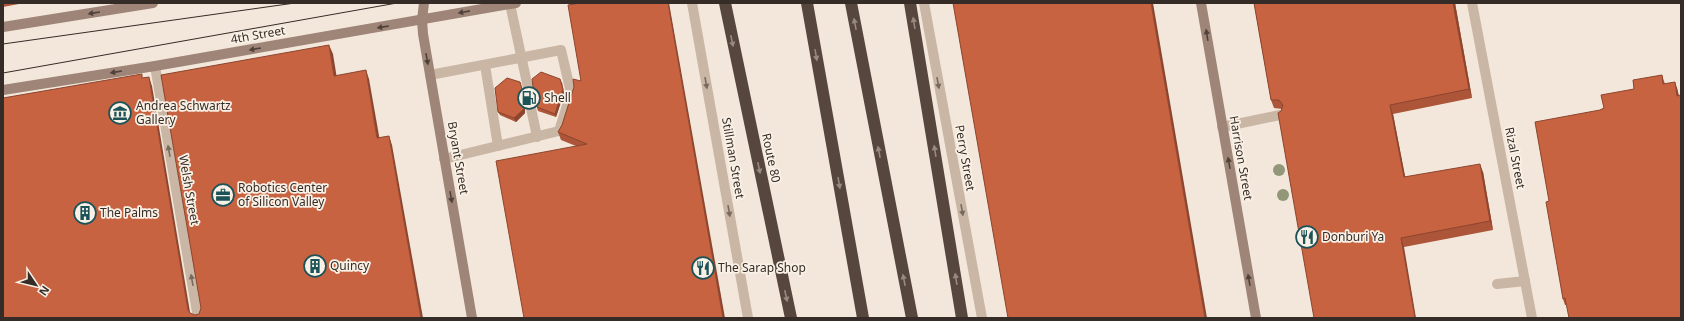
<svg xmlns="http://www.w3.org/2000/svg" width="1684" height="321" font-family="'Noto Sans',sans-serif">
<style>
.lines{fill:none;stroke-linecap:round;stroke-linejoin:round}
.lane{stroke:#cab6a5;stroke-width:10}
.street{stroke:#cab6a5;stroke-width:10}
.secondary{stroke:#9e8577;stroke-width:10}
.highway{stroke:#57463e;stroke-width:12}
.tram{stroke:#362c27;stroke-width:1}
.tree{fill:#939779}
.wall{fill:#ac5538}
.shaded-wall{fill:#8c452e}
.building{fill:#c86341;stroke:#8c452e}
.oneway{fill:#50423b}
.oneway2{fill:#988a81}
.oneway3{fill:#796a60}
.labels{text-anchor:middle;stroke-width:3.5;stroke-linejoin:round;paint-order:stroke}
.street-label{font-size:12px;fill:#362c27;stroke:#faf1e6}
.poi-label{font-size:12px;fill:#362c27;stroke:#faf1e6;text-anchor:start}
</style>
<rect width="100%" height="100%" fill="#f2e7da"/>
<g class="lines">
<g class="lane">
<path d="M510,4L528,88"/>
<path d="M485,65L498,146"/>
<path d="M430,75L561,50L571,93L559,131L444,159"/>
<path d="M531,108L537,137"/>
<path d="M1222,127L1280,115"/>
<path d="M1497,284L1525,281"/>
</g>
<g class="street">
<path d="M692,3L748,318"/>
<path d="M924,3L982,318"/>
<path d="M1472,3L1532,318"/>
<path d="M155,66L198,318"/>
</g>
<g class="secondary">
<path d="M424,3L422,20L423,34L472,318"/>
<path d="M1201,3L1256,318"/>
<path d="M3,27L153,3"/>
<path d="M3,90L155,66L516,3"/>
</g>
<g class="highway">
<path d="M725,3L791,318"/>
<path d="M807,3L863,318"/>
<path d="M851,3L912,318"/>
<path d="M910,3L962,318"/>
</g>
<g class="tram">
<path d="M3,44L295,3"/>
<path d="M3,73L397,3"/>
</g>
</g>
<g class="tree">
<circle cx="1279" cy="170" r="6"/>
<circle cx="1283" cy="195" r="6"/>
</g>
<g class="wall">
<path d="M3,3H24L3,7Z"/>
<path d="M1254,3H1455L1472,98L1393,114L1405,177L1483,172L1493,230L1404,247L1281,111L1282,109L1274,108L1271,100Z"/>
<path d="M1662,75L1665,84L1677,88L1679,96L1566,305H1565L1563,299L1549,201L1600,110L1604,108Z"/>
<path d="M562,82L564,93L556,117L538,111L536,104L533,102H529L525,106V113L516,122L500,115L498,112L522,89L528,91Z"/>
<path d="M574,87L725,318L576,146L561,140L558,132L562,125Z"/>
</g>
<g class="shaded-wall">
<path d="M668,3H669L725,318H723Z"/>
<path d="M1151,3H1153L1207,318H1205Z"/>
<path d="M1453,3H1455L1472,98L1469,89Z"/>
<path d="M329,45L333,54L338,85L334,76Z"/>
<path d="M366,70L369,79L381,147L377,138Z"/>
<path d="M149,77L152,86L191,318L188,310Z"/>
<path d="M560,79L564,93L556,117L555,114Z"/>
<path d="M1675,82L1677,88L1680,102L1677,96Z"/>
<path d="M528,98L529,102L525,106V113L516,122L514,118L524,102Z"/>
<path d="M1390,105L1393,114L1407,186L1404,177Z"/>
<path d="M389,136L392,145L423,318H421Z"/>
<path d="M1480,164L1483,172L1493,230L1490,221Z"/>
<path d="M1401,238L1404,247L1416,318H1415Z"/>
</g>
<g class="building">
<path d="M581,3H668L723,318H524L496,161L587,144L558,132L562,125L574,87L573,79L581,81L568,5Z"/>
<path d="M953,3H1151L1205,318H1008Z"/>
<path d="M1254,3H1453L1469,89L1390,105L1404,177L1480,164L1490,221L1401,238L1415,318H1314L1278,113L1281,111L1283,105L1279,100H1271Z"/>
<path d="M329,45L334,76L366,70L377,138L389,136L421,318H3V98L142,74V78L149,77L188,310L190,313L195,315L199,314L201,308L161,75Z"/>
<path d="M541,72L560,79L563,89L555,114L537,107L535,100L531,98H528L524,102V109L514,118L498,112L495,88L507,78L520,82L522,89L528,91L533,87L532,79Z"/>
<path d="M1662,75L1663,84L1675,82L1677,96L1681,95V318H1569L1565,298L1563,299L1546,202L1549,201L1535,122L1600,110L1604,108L1601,95L1634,89L1633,80Z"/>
</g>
<defs><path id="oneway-solid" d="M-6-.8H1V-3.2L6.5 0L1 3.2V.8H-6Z"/></defs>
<g class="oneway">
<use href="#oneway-solid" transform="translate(464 12) rotate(169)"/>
<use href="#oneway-solid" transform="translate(94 13) rotate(171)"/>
<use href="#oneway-solid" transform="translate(383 27) rotate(171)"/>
<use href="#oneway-solid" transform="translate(1207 35) rotate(-99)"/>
<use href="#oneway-solid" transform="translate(255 49) rotate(170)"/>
<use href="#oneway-solid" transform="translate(427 59) rotate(80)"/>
<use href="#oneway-solid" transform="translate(116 72) rotate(171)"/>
<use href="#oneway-solid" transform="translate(1229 163) rotate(-100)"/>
<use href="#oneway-solid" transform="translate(451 197) rotate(80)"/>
<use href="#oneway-solid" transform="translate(1249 280) rotate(-100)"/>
</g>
<g class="oneway2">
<use href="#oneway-solid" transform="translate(914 23) rotate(-99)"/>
<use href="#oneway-solid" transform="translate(855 24) rotate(-101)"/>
<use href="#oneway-solid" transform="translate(732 41) rotate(78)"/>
<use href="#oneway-solid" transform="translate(816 55) rotate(80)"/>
<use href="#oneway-solid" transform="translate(935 151) rotate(-99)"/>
<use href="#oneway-solid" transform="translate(879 152) rotate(-101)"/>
<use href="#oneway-solid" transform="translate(759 168) rotate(78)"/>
<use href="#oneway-solid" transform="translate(839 183) rotate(80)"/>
<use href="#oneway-solid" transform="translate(956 279) rotate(-99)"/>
<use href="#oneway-solid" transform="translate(904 280) rotate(-101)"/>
<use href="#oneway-solid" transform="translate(786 296) rotate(78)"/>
</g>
<g class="oneway3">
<use href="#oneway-solid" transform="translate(706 83) rotate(80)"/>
<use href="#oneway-solid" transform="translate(938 83) rotate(80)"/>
<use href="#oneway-solid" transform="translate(169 151) rotate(-100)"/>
<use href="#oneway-solid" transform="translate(962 210) rotate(80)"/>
<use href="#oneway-solid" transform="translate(729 211) rotate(80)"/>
<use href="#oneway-solid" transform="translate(192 280) rotate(-100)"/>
</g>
<defs>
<g id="fuel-ring" transform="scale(1.15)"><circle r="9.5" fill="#faf1e6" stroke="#1b5358" stroke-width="1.5"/><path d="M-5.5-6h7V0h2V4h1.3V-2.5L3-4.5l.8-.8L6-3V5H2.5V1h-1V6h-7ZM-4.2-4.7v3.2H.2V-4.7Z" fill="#1b5358"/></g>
<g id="museum-ring" transform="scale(1.15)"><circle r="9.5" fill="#faf1e6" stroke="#1b5358" stroke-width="1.5"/><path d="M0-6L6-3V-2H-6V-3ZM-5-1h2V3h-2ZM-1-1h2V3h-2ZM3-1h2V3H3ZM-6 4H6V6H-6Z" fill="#1b5358"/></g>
<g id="office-ring" transform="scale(1.15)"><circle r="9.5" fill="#faf1e6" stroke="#1b5358" stroke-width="1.5"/><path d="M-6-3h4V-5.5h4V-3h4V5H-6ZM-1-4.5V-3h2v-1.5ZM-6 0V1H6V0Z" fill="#1b5358"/></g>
<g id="building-ring" transform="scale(1.15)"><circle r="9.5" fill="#faf1e6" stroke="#1b5358" stroke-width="1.5"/><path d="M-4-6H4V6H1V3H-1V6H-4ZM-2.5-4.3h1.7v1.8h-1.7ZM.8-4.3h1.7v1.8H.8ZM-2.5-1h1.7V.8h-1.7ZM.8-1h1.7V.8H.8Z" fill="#1b5358"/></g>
<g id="restaurant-ring" transform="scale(1.15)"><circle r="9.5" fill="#faf1e6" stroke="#1b5358" stroke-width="1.5"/><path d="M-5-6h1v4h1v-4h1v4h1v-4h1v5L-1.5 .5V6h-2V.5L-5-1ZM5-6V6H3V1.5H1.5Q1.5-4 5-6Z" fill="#1b5358"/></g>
</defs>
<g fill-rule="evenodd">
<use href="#fuel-ring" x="529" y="98"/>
<use href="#museum-ring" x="120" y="113"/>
<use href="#office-ring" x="223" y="195"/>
<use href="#building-ring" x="85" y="213"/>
<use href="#restaurant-ring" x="1307" y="237"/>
<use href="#building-ring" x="315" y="266"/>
<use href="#restaurant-ring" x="703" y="268"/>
</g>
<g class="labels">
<g class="street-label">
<text transform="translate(258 35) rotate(-10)" y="4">4th Street</text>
<text transform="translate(458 158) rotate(80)" y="4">Bryant Street</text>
<text transform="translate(733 158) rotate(80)" y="4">Stillman Street</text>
<text transform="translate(771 158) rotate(78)" y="4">Route 80</text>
<text transform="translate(965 158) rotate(80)" y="4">Perry Street</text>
<text transform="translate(1241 158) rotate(80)" y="4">Harrison Street</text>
<text transform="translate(1515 158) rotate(79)" y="4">Rizal Street</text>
<text transform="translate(189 190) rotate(80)" y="4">Welsh Street</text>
</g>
<g class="poi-label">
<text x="544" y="102">Shell</text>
<text x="136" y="110">Andrea Schwartz<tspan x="136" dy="14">Gallery</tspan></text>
<text x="238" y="192">Robotics Center<tspan x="238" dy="14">of Silicon Valley</tspan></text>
<text x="100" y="217">The Palms</text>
<text x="1322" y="241">Donburi Ya</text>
<text x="330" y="270">Quincy</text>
<text x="718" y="272">The Sarap Shop</text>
</g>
</g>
<rect width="1684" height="321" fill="none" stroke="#362c27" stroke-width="8"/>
<g transform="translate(36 285) rotate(125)" stroke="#faf1e6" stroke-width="3" paint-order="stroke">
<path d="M0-3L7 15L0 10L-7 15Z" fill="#362c27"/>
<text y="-6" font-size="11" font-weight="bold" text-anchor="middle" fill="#362c27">N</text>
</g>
</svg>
